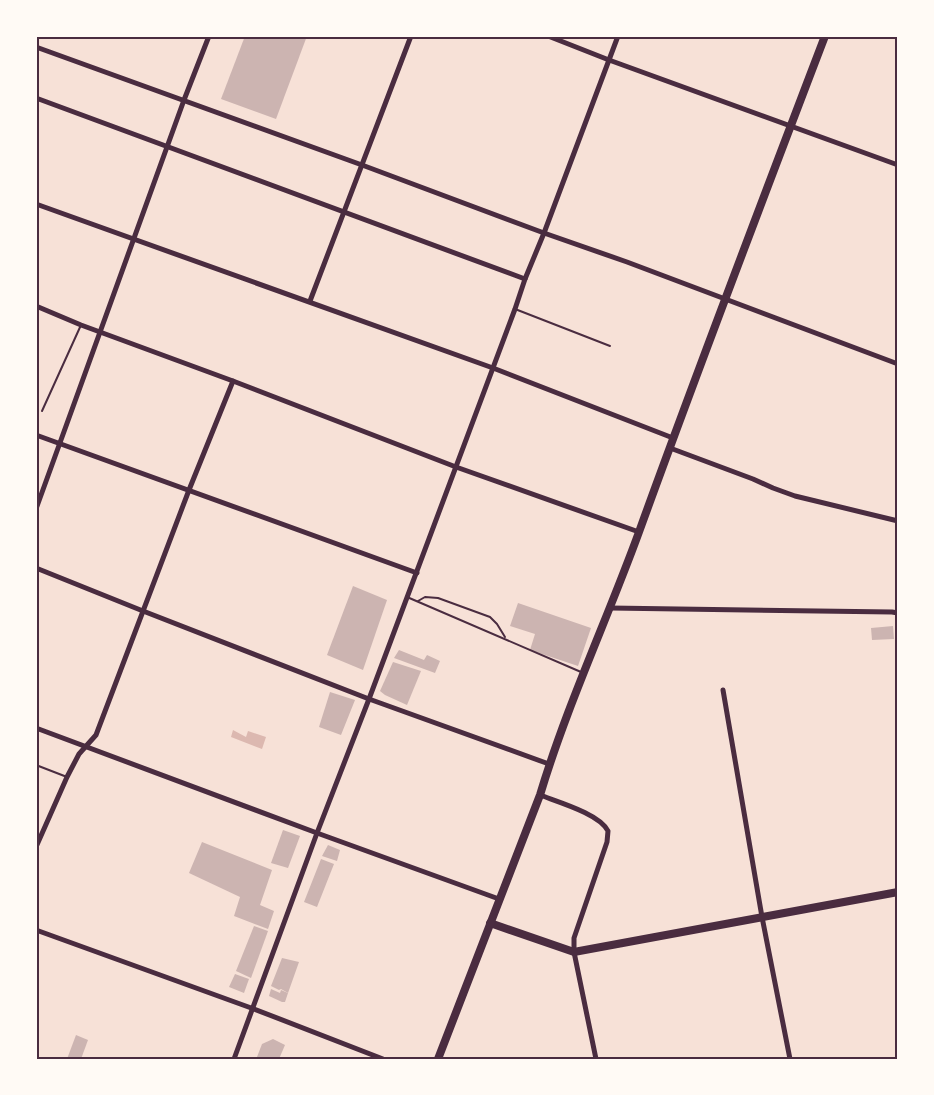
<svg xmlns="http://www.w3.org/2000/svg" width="934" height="1095" font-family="Overpass,sans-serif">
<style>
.water{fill:#dcb8b0}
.building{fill:#ccb4b1}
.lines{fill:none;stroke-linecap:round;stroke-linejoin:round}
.service{stroke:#4a2c40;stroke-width:2}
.minor{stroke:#4a2c40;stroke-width:5}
.secondary{stroke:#4a2c40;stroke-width:8}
.neatline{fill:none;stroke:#4a2c40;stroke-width:2}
</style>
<rect width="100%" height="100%" fill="#f7e1d7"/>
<path class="water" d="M233,730L246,737L248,731L266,737L262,749L231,737Z"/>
<g class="building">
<path d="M245,36H307L276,119L221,99Z"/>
<path d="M353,586L387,600L363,670L327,655Z"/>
<path d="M518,603L591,628L578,666L530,650L535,634L510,626Z"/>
<path d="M893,626L894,639L872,640L871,628Z"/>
<path d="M399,650L424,660L427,655L440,661L435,673L394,658Z"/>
<path d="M393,662L421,671L407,705L385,695L380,691Z"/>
<path d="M330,692L355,700L341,735L319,727Z"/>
<path d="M283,830L300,836L288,868L271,863Z"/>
<path d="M202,842L272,870L260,905L274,911L268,929L234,916L240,897L189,873Z"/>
<path d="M328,845L340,850L337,861L322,856Z"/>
<path d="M321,859L334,864L317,907L304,902Z"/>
<path d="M254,926L268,931L251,978L236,971Z"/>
<path d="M282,958L299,962L288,993L281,989L279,990L271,986Z"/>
<path d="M235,974L249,979L244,993L229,987Z"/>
<path d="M271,989L280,993L281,990L288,993L285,1002H282L269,996Z"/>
<path d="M76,1035L88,1040L81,1059H67Z"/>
<path d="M273,1039L285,1045L279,1059H262L257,1057L262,1044Z"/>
</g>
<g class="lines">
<g class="service">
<path d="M515,309L610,346"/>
<path d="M42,411L81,325"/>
<path d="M407,597L581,672"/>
<path d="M418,601L425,597L438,598L490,617L497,624L505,637"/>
<path d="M36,765L67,777"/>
</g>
<g class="minor">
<path d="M548,36L609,60L898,165"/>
<path d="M36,47L362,165L544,233L627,262L898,364"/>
<path d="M36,98L525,279"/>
<path d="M36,204L493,368L673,438"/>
<path d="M310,301L411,36"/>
<path d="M36,306L81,325L233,381L456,467L639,532"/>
<path d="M36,435L417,573"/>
<path d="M670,448L753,479L773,488L795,496L898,521"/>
<path d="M36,509L184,100L209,36"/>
<path d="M36,568L143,611L369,699L549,764"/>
<path d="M610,608L892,612L898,613"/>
<path d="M723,690L762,917L790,1059"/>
<path d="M36,728L317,833L499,899"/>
<path d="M540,795C558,802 600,814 608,831L607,842L574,938V952L596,1059"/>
<path d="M36,847L67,777L79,754L96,735L189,490L233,381"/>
<path d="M36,930L254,1009L383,1059"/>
<path d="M234,1059L317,833L369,699L515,309L525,279L544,233L618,36"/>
</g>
<g class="secondary">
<path d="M490,923L574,952L898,892"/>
<path d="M438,1059L540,795C567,705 607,620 639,532C699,366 762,201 825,36"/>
</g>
</g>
<rect width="934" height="1095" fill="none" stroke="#fffaf5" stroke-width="75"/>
<rect x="38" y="38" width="858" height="1020" class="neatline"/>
</svg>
